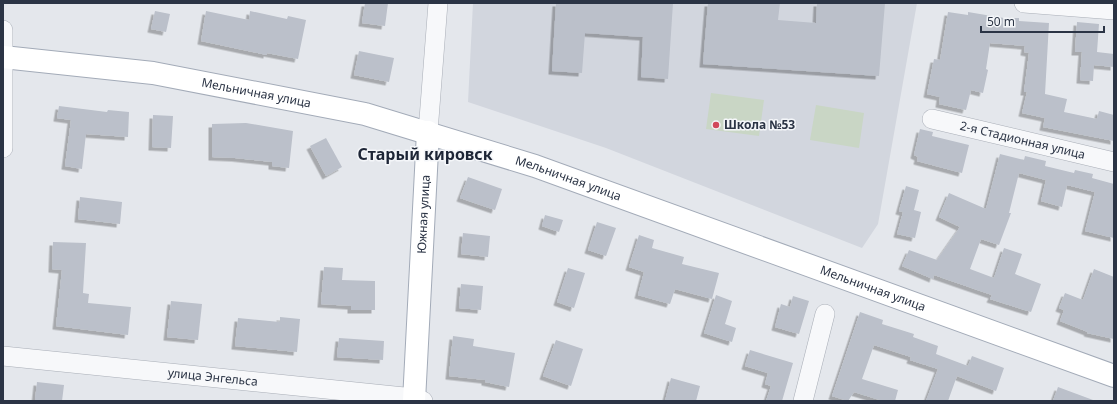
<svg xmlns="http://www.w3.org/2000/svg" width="1117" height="404" font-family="'Noto Sans',sans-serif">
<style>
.built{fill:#d2d6de}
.pitch{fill:#c9d6c5}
.building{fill:#bbc0ca;filter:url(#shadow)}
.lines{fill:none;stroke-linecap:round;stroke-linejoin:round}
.minor-casing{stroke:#a9aeb7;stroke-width:20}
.major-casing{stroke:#a3abb8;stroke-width:24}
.minor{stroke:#f7f8fa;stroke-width:19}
.major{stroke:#fff;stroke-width:22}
.poi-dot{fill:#d1495b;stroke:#f4f6f9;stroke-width:1.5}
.labels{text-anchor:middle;stroke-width:3;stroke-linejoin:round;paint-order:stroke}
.street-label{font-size:12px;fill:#2b3445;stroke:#f4f6f9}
.poi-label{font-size:12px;font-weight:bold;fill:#2b3445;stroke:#f4f6f9;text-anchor:start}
.district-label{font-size:16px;font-weight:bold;fill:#1d2536;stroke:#f4f6f9}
</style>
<defs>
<filter id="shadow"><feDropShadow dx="-3.5" dy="3.5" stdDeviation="0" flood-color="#0004"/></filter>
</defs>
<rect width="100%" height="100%" fill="#e4e7ec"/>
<path class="built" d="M473,3H917L878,224L862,248L606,148L468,102Z"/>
<g class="pitch">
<path d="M711,93L764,100L759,136L706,129Z"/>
<path d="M816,105L864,113L859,148L810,140Z"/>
</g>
<g class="building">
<path d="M365,3H388L385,26L362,23Z"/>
<path d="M556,3H673L668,79L641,77L643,37L585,33L582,73L552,71Z"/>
<path d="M708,3H780L778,20L816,23L817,3H885L879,76L703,64Z"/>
<path d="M155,11L170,14L166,32L151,29Z"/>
<path d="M206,11L249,20L250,11L287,19L288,16L306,20L298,59L267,53V55L201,41Z"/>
<path d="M948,12L968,15V12L1004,18H1019V21L1049,23L1045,94L1067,99L1064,112L1097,119L1099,111L1114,115V141L1043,127L1045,118L1022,113L1027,92H1024L1029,53L1024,52L1025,46L990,43L986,69L988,70L983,93L971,90L966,110L939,104L940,97L927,94L934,59L940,60Z"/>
<path d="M1077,22L1099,24L1097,52L1114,54V67L1094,65L1093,81L1080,80L1082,52H1075Z"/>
<path d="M359,51L394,58L389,82L354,75Z"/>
<path d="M59,106L107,112L108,110L129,112L128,137L86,134L82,169L65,166L71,120L57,118Z"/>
<path d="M153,115L173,116L171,148L152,147Z"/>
<path d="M246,123L293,131L289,168L272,166V162L235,158L212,157V124Z"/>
<path d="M920,129L933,132L932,136L969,145L962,173L917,161L918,157L914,155Z"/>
<path d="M326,138L342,167L326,176L310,146Z"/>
<path d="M1000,154L1024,160L1025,156L1046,161L1045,166L1074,173L1075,170L1093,174L1092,178L1114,184V238L1085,231L1095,192L1067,185L1062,207L1041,201L1046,180L1019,173L1009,213H1011L999,245L981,239L970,269L994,278L1004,248L1022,254L1015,274L1041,284L1031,312L990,299L992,295L934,275L933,279L902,266L909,250L937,260L960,227L939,217L949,193L986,209Z"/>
<path d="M468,177L502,189L495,210L460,198Z"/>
<path d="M906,186L919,190L914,210L921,212L915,238L897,234L903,212L899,211Z"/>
<path d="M80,197L122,202L120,224L78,219Z"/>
<path d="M545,215L563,220L559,232L542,226Z"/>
<path d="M597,222L616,228L606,256L588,250Z"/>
<path d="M463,233L490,236L488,257L461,254Z"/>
<path d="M639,235L654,240L652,248L684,257L682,264L719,273L712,299L675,289L670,304L638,295L644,272L629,267Z"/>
<path d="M53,242L86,243L83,293L89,294L88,303L131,307L128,335L56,326L62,270L52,269Z"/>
<path d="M324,267L343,268L342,280L375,281V310H351V306L321,304Z"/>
<path d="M568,268L585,273L574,308L557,302Z"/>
<path d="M1094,269L1114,277V339L1087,333L1088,332L1060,321L1064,310L1059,308L1065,293L1083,300Z"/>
<path d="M461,284L483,286L481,310L459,308Z"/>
<path d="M716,295L732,301L725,324L736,328L732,342L704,333Z"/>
<path d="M793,296L809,301L799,334L775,327L781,304L790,307Z"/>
<path d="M171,301L202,304L198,340L167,337Z"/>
<path d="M860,312L883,320L882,324L914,334L913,337L938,346L936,354L968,366L972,356L1004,368L996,391L957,376L948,401H926L938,369L910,360L911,357L874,345L862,379L898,390L895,401H883L854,392L848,401L832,396Z"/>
<path d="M280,317L300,319L297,352L235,346L238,318L280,322Z"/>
<path d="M453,336L474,339L473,346L515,353L509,387L485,382V380L449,376Z"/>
<path d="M339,338L384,341L383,360L337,357Z"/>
<path d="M556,340L583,349L571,386L543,376Z"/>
<path d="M750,350L793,363L782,401H766L771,386L765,384L768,373L745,366Z"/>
<path d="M671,378L700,386L696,401H665Z"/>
<path d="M37,382L64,385L62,401H35Z"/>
<path d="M1058,387L1093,400V401H1053Z"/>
</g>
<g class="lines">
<g class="minor-casing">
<g id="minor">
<path d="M1024,3L1114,10"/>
<path d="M3,30V148"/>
<path id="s1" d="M932,119L1114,162"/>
<path d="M428,132L438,3"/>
<path id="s2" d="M3,356L414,398L423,401"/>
<path d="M803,401L825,314"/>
</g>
</g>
<g class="major-casing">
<g id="major">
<path id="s3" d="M3,57L153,73L365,114L535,166L1114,376"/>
<path id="s4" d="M414,401L428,132"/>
</g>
</g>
<use href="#minor" class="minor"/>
<use href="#major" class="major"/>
</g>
<circle class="poi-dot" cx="716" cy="125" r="4"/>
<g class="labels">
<g class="street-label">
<text dy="4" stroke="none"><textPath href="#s3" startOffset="256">Мельничная улица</textPath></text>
<text dy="4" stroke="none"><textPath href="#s1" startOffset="93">2-я Стадионная улица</textPath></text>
<text dy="4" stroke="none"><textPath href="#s3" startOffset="580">Мельничная улица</textPath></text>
<text dy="4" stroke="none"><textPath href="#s4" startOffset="187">Южная улица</textPath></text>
<text dy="4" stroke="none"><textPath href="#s3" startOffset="904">Мельничная улица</textPath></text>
<text dy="4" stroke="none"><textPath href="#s2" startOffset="211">улица Энгельса</textPath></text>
</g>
<g class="poi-label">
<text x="724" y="129">Школа №53</text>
</g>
<g class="district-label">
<text x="425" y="160">Старый кировск</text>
</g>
</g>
<rect width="1117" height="404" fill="none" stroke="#2b3445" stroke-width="8"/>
<path d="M981 26v6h123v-6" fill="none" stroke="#2b3445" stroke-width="2"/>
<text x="987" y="26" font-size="12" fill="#2b3445" stroke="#f4f6f9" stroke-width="3" paint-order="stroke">50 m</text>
</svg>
